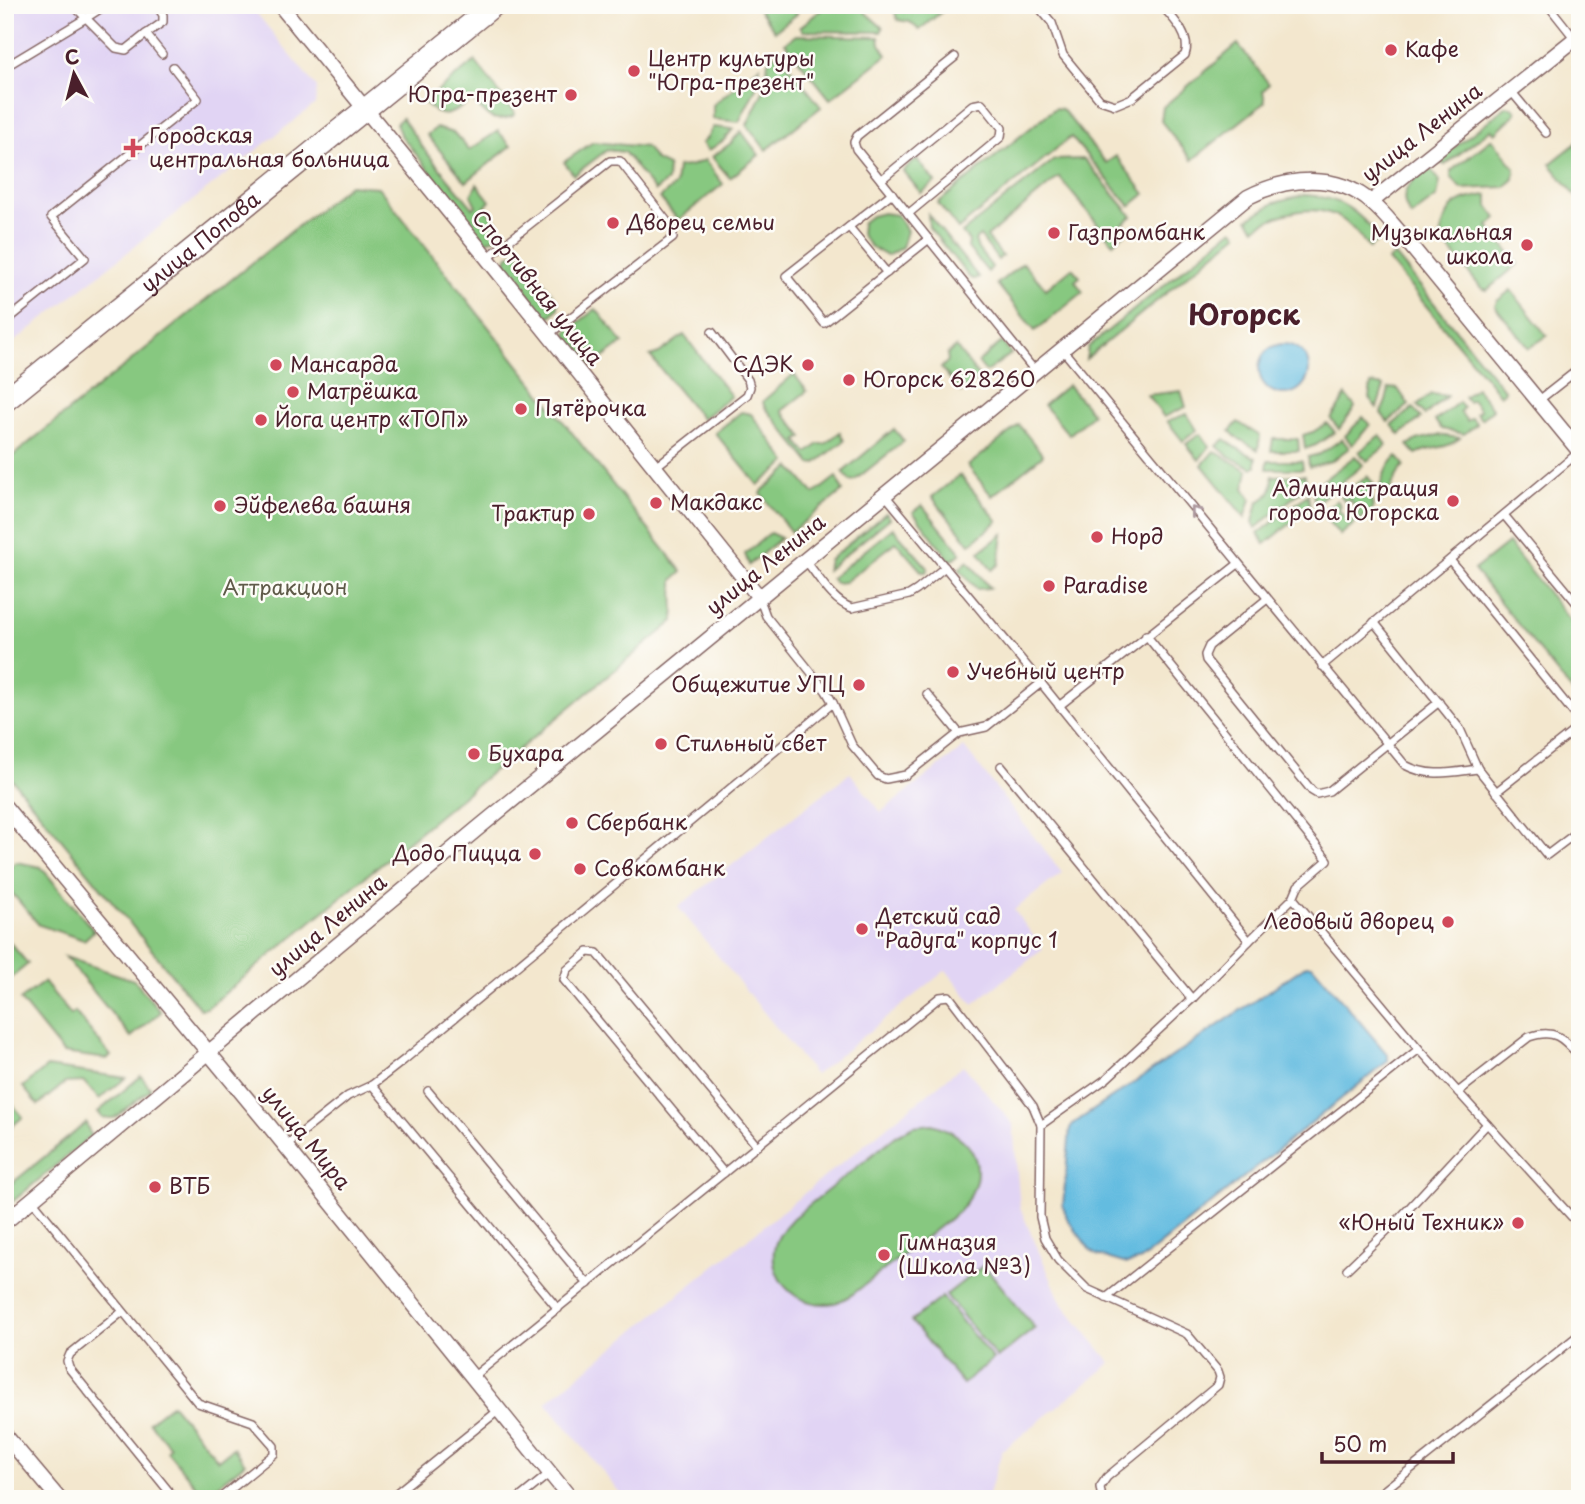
<svg xmlns="http://www.w3.org/2000/svg" width="1585" height="1504" font-family="'Playpen Sans',sans-serif">
<style>
.built{fill:#e1d4f4}
.green{fill:#87c880;stroke:#687456;stroke-width:2}
.water{fill:#63bce0;stroke:#566e86;stroke-width:2}
.lines{fill:none;stroke-linecap:round;stroke-linejoin:round}
.lane-casing{stroke:#856564;stroke-width:10}
.street-casing{stroke:#856564;stroke-width:17}
.secondary-casing{stroke:#856564;stroke-width:24}
.lane{stroke:#fff;stroke-width:7}
.street{stroke:#fff;stroke-width:14}
.secondary{stroke:#fff;stroke-width:21}
.oneway{stroke:#ae9aa0}
.poi-dot{fill:#d1495b;stroke:#fdfcf7;stroke-width:2.5}
.labels{text-anchor:middle;stroke-width:5;stroke-linejoin:round;paint-order:stroke}
.poi-label{font-size:21px;fill:#4a1f2b;stroke:#fdfcf7;text-anchor:start}
.street-label{font-size:21px;fill:#4a1f2b;stroke:#fdfcf7}
.park-label{font-size:21px;fill:#5f5a49;stroke:#fdfcf7}
.district-label{font-size:28px;font-weight:bold;fill:#4a1f2b;stroke:#fdfcf7}
</style>
<rect width="100%" height="100%" fill="#fdfcf7"/>
<filter id="ink" filterUnits="userSpaceOnUse"><feTurbulence type="fractalNoise" baseFrequency=".0143" numOctaves="2"/><feDisplacementMap in="SourceGraphic" scale="14" xChannelSelector="R" yChannelSelector="G"/><feConvolveMatrix kernelMatrix="1 2 1 2 8 2 1 2 1" color-interpolation-filters="sRGB"/></filter>
<filter id="wash" filterUnits="userSpaceOnUse"><feTurbulence type="fractalNoise" baseFrequency=".00686" numOctaves="4" result="noise"/><feDisplacementMap in="SourceGraphic" scale="28" xChannelSelector="R" yChannelSelector="G"/><feGaussianBlur stdDeviation="1.57" result="paint"/><feColorMatrix in="noise" values="0 0 0 0 0 0 0 0 0 0 0 0 0 0 0 0 0 1.4 0 .05"/><feComposite in="paint" operator="in"/></filter>
<g filter="url(#wash)">
<rect width="100%" height="100%" fill="#f3e7ce"/>
<g class="built">
<path d="M5,5H250L317,88L315,104L5,349Z"/>
<path d="M964,747L1062,873L1014,910L1043,949L973,1004L946,970L815,1075L678,907L850,773L881,812Z"/>
<path d="M963,1065L1013,1124L1020,1208L1061,1302L1111,1363L1002,1451L987,1499H625L546,1402Z"/>
</g>
<g class="green">
<path d="M755,5H798L797,14L775,31Z"/>
<path d="M827,5H861L866,13L883,28L881,32L803,31L800,27Z"/>
<path d="M892,5H950L919,30L910,22L898,20Z"/>
<path d="M796,35L879,37L880,44L887,55L830,99L785,43Z"/>
<path d="M1238,44L1269,84L1263,91L1265,102L1192,160L1161,121L1163,107Z"/>
<path d="M778,52L821,107L766,150L747,125L765,87L768,61Z"/>
<path d="M475,61L515,113L513,116C490,124 486,115 472,99C453,113 444,124 424,102Z"/>
<path d="M760,66L756,88L739,122L713,119V105Z"/>
<path d="M1507,106L1514,108L1516,113L1495,133L1491,129L1445,165L1437,161Z"/>
<path d="M1055,108L1062,109L1106,163L1116,156L1145,194L1130,206L1071,137L958,229L938,203Z"/>
<path d="M402,118L426,152L473,208L476,206L471,195L477,184L490,201L485,207L499,225L497,238L485,241L400,134L396,123Z"/>
<path d="M713,127L733,129L724,140L708,151L702,143L707,138Z"/>
<path d="M436,128L454,133L469,150L498,131L511,146L466,182L427,135Z"/>
<path d="M741,131L759,155L730,178L712,157L731,143Z"/>
<path d="M1492,139L1515,168L1514,179L1505,187L1461,189L1451,177V171Z"/>
<path d="M1580,140V201L1550,164Z"/>
<path d="M593,142L646,147L655,160L668,166L667,181L655,191L624,152L607,150L574,175L564,162Z"/>
<path d="M917,159L935,182L921,193L903,171Z"/>
<path d="M1084,159L1132,216L1122,225L1128,231L1113,243L1059,177L987,237L1002,256L998,260L980,236L975,240L978,249L992,267L988,272L968,248L969,241L962,233L1054,160Z"/>
<path d="M705,160L723,184L678,220L660,198L675,185L677,167L690,166Z"/>
<path d="M1429,167L1440,181L1437,197L1411,216C1394,193 1412,181 1429,167Z"/>
<path d="M349,185L378,187L682,572L673,580L674,621L207,1008L200,1009L5,771V462Z"/>
<path d="M1305,195C1342,197 1358,212 1381,239L1369,248C1361,238 1353,227 1343,220C1316,201 1280,213 1255,228L1248,219L1274,203Z"/>
<path d="M1488,195V206L1497,218L1488,226L1518,264L1487,290L1481,288L1440,237C1447,204 1456,199 1488,195Z"/>
<path d="M883,213L897,215L907,231L902,247L887,256L870,246L861,234L862,223L871,216Z"/>
<path d="M928,214L979,278L973,279L969,277L929,227Z"/>
<path d="M1233,229L1238,234L1086,359L1088,347Z"/>
<path d="M515,253L522,255L558,301V308L551,316L544,315L506,266V260L509,255Z"/>
<path d="M1395,255L1505,391L1500,395L1388,260Z"/>
<path d="M1023,263L1046,289L1072,268L1080,277L1075,281L1083,292L1035,331L997,284Z"/>
<path d="M1511,290L1547,336L1529,348L1495,306L1497,301Z"/>
<path d="M596,309L623,343L596,363L586,366L567,343V331Z"/>
<path d="M684,335L731,396L702,419L650,356L659,353Z"/>
<path d="M1002,342L1011,354L986,372L978,362Z"/>
<path d="M956,347L979,377L961,392L941,368L948,361L947,354Z"/>
<path d="M794,374L807,391L782,411L803,437L797,441L807,453L819,444H825L840,432L844,441L816,463L811,464L764,406L763,401Z"/>
<path d="M1371,384L1384,386L1377,408L1369,398Z"/>
<path d="M1068,385L1093,414L1069,435L1044,405Z"/>
<path d="M1389,388L1398,389L1409,405L1388,422L1381,413L1386,401Z"/>
<path d="M1476,388L1493,409L1481,419L1476,413L1480,410L1472,400L1468,402L1464,397Z"/>
<path d="M1181,391L1186,407L1164,417L1147,395Z"/>
<path d="M1431,394L1447,396L1425,415L1417,405Z"/>
<path d="M1346,395L1355,407L1339,429L1331,419Z"/>
<path d="M1459,402L1463,408L1460,412L1467,421L1472,418L1477,424L1464,434L1442,429L1435,421Z"/>
<path d="M1413,408L1421,418L1400,435L1392,425Z"/>
<path d="M741,412L751,414L787,462L758,485L715,433Z"/>
<path d="M1187,414L1197,430L1183,441L1167,421Z"/>
<path d="M1363,417L1370,425L1352,445L1345,436Z"/>
<path d="M1238,422L1260,436L1258,450L1236,437L1230,431Z"/>
<path d="M1327,423L1335,432L1316,445L1305,449L1303,435L1313,432Z"/>
<path d="M1019,425L1043,455L992,496L968,466Z"/>
<path d="M894,429L904,441L855,480L850,481L843,472Z"/>
<path d="M1200,434L1210,446L1199,460L1186,444Z"/>
<path d="M1380,435L1387,445L1367,461L1359,452Z"/>
<path d="M1438,435L1460,438C1444,451 1434,445 1416,454L1408,445L1417,440Z"/>
<path d="M1225,439L1235,447L1256,458V466L1252,468L1228,456L1217,446Z"/>
<path d="M1273,439H1298L1299,451H1271Z"/>
<path d="M1342,439L1349,448L1331,461L1309,467L1308,457L1320,454Z"/>
<path d="M1214,451L1248,471L1244,488L1251,499L1245,518L1202,465Z"/>
<path d="M1355,456L1363,465L1315,504L1312,489Z"/>
<path d="M1397,456L1404,465C1393,478 1392,493 1378,504C1379,484 1383,470 1397,456Z"/>
<path d="M1268,461H1302L1303,469H1267Z"/>
<path d="M791,467L814,494L836,477L843,491L791,532L761,494L763,490Z"/>
<path d="M960,475L998,521L970,544L932,497Z"/>
<path d="M1305,475L1306,487L1256,528L1253,522L1258,502C1269,496 1275,490 1272,476Z"/>
<path d="M1367,476L1373,483L1371,494L1373,509L1359,521L1355,515L1359,511L1349,499L1345,502L1341,496Z"/>
<path d="M1308,494L1310,508L1265,544L1258,534Z"/>
<path d="M1337,500L1341,506L1338,509L1347,520L1351,518L1355,523L1340,535L1321,513Z"/>
<path d="M922,505L961,553L951,561L913,512Z"/>
<path d="M886,513L890,518L827,570L829,560Z"/>
<path d="M893,528L928,568L926,572H922L896,542L845,582L835,583L831,578Z"/>
<path d="M770,533L781,538L749,565L745,554Z"/>
<path d="M1003,534L999,564L992,570L979,552Z"/>
<path d="M1508,543L1580,633V701L1474,570Z"/>
<path d="M968,561L990,588L977,589L959,569Z"/>
<path d="M16,862L41,867L94,931L84,940L39,925L5,885V871Z"/>
<path d="M5,937L28,964L5,983Z"/>
<path d="M65,957L134,980L161,1012L131,1037Z"/>
<path d="M44,982L71,1015L75,1012L111,1056L107,1059L63,1053L20,1000Z"/>
<path d="M47,1067L126,1078L99,1099L84,1082L65,1083L38,1105L23,1087Z"/>
<path d="M141,1076L151,1089L114,1118H103L98,1112Z"/>
<path d="M5,1096L23,1117L5,1132Z"/>
<path d="M86,1123L91,1136L5,1208V1189Z"/>
<path d="M932,1124C980,1139 991,1175 958,1212L853,1294C847,1297 840,1302 834,1303C801,1309 770,1284 774,1250C776,1237 784,1227 793,1218L897,1135L914,1126Z"/>
<path d="M984,1265L1035,1328L997,1358L946,1295Z"/>
<path d="M942,1297L993,1359L963,1384L911,1321Z"/>
<path d="M172,1404L218,1460L233,1448L245,1463L204,1496L167,1451L170,1447L149,1422Z"/>
</g>
<g class="water">
<circle cx="1284" cy="369" r="25"/>
<path d="M1307,965H1312L1388,1055V1061L1141,1260L1127,1264L1097,1255L1090,1250L1067,1218L1063,1206L1070,1128L1073,1124Z"/>
</g>
</g>
<g filter="url(#ink)">
<g class="lines">
<g class="lane-casing">
<g id="lane">
<path d="M73,5L86,18L106,5"/>
<path d="M1037,5L1052,23L1063,55L1100,100L1115,105L1132,98L1185,55C1192,37 1173,18 1161,5"/>
<path d="M1548,5L1575,39"/>
<path d="M146,34L163,22V15L156,5"/>
<path d="M955,57L857,136L854,142L856,149L1035,371"/>
<path d="M5,67L86,18L116,48L126,50L146,34L162,54"/>
<path d="M1511,91L1546,133"/>
<path d="M881,180L972,105L982,103L1002,128L1001,137L908,214"/>
<path d="M892,193L786,276L824,323L929,239"/>
<path d="M849,227L887,273"/>
<path d="M487,258L610,161H620L673,229V238L548,335"/>
<path d="M5,322L85,258L51,217L198,99L173,67"/>
<path d="M1062,349L1405,765C1429,778 1453,772 1478,769L1547,855L1580,830"/>
<path d="M1538,401L1580,368"/>
<path d="M654,468L747,395L750,387L748,380L712,332"/>
<path d="M885,495L1041,683L1249,941L1192,999L1001,766"/>
<path d="M1504,515L1580,607"/>
<path d="M805,560C818,575 832,602 852,608L909,595L917,590L945,567"/>
<path d="M1450,560L1580,721"/>
<path d="M1267,599L1209,646L1205,655L1206,660L1312,791L1317,794L1329,791L1439,702"/>
<path d="M1374,622L1460,729L1478,769"/>
<path d="M1146,635L1328,860L1298,886L1293,898"/>
<path d="M1322,666L1579,452"/>
<path d="M927,694L959,733"/>
<path d="M833,703L852,745L878,776L886,779L906,775L959,733L986,727L1041,683"/>
<path d="M1059,706L1238,564"/>
<path d="M1496,792L1580,726"/>
<path d="M1249,941L1293,898L1419,1049L1580,1226"/>
<path d="M428,1091L588,1284"/>
<path d="M1458,1092L1529,1037C1555,1028 1563,1038 1580,1057"/>
<path d="M1041,1125L1106,1079L1192,999"/>
<path d="M285,1146L348,1096L372,1085"/>
<path d="M724,1173L564,980L567,970L588,952L597,953L757,1146"/>
<path d="M32,1200L198,1403L253,1422L274,1446V1454L219,1499"/>
<path d="M1347,1269L1400,1218L1487,1124"/>
<path d="M1106,1298L1419,1049"/>
<path d="M558,1309L372,1085L404,1060L833,703L826,691L766,616L759,597"/>
<path d="M122,1312L70,1354L67,1361L69,1368L175,1499"/>
<path d="M473,1377L940,997L949,996L1033,1106L1041,1125L1040,1217L1045,1238L1058,1260L1087,1289L1187,1334L1218,1371L1220,1377L1218,1385L1107,1477L1100,1487L1102,1499"/>
<path d="M1382,1492L1580,1334"/>
<path d="M389,1499L499,1410"/>
<path d="M518,1499L550,1473"/>
<path d="M1374,1499L1382,1492L1387,1499"/>
</g>
</g>
<g class="street-casing">
<g id="street">
<path d="M280,5L487,258L759,597"/>
<path d="M1371,202L1580,35"/>
<path d="M5,807L267,1123L571,1499"/>
<path d="M5,1222L477,829L1248,197C1287,177 1337,172 1372,203C1383,212 1392,224 1402,235L1580,452"/>
<path d="M5,1435L59,1499"/>
</g>
</g>
<g class="secondary-casing">
<g id="secondary">
<path id="s1" d="M5,401L494,5"/>
</g>
</g>
<use href="#lane" class="lane"/>
<use href="#street" class="street"/>
<use href="#secondary" class="secondary"/>
</g>
<defs><path id="oneway-chevron" d="M-2-3.5L2.5 0L-2 3.5" fill="none" stroke-width="1.6" stroke-linecap="round" stroke-linejoin="round" transform="scale(1.75)"/></defs>
<use class="oneway" href="#oneway-chevron" transform="translate(1195 511) rotate(-129)"/>
</g>
<g class="poi-dot">
<circle cx="1391" cy="50" r="7"/>
<circle cx="634" cy="71" r="7"/>
<circle cx="571" cy="95" r="7"/>
<path d="M129.5 137.5h7v7h7v7h-7v7h-7v-7h-7v-7h7z"/>
<circle cx="613" cy="223" r="7"/>
<circle cx="1054" cy="233" r="7"/>
<circle cx="1527" cy="245" r="7"/>
<circle cx="276" cy="365" r="7"/>
<circle cx="808" cy="365" r="7"/>
<circle cx="849" cy="380" r="7"/>
<circle cx="293" cy="392" r="7"/>
<circle cx="521" cy="409" r="7"/>
<circle cx="261" cy="420" r="7"/>
<circle cx="1453" cy="501" r="7"/>
<circle cx="656" cy="503" r="7"/>
<circle cx="220" cy="506" r="7"/>
<circle cx="589" cy="514" r="7"/>
<circle cx="1097" cy="537" r="7"/>
<circle cx="1049" cy="586" r="7"/>
<circle cx="953" cy="672" r="7"/>
<circle cx="859" cy="685" r="7"/>
<circle cx="661" cy="744" r="7"/>
<circle cx="474" cy="754" r="7"/>
<circle cx="572" cy="823" r="7"/>
<circle cx="535" cy="854" r="7"/>
<circle cx="580" cy="869" r="7"/>
<circle cx="1448" cy="922" r="7"/>
<circle cx="862" cy="929" r="7"/>
<circle cx="155" cy="1187" r="7"/>
<circle cx="1518" cy="1223" r="7"/>
<circle cx="884" cy="1255" r="7"/>
</g>
<g class="labels">
<g class="poi-label">
<text x="1405" y="57">Кафе</text>
<text x="648" y="66">Центр культуры<tspan x="648" dy="24">"Югра-презент"</tspan></text>
<text x="557" y="102" text-anchor="end">Югра-презент</text>
<text x="149" y="143">Городская<tspan x="149" dy="24">центральная больница</tspan></text>
<text x="627" y="230">Дворец семьи</text>
<text x="1068" y="240">Газпромбанк</text>
<text x="1513" y="240" text-anchor="end">Музыкальная<tspan x="1513" dy="24">школа</tspan></text>
<text x="290" y="372">Мансарда</text>
<text x="794" y="372" text-anchor="end">СДЭК</text>
<text x="863" y="387">Югорск 628260</text>
<text x="307" y="399">Матрёшка</text>
<text x="535" y="416">Пятёрочка</text>
<text x="275" y="427">Йога центр «ТОП»</text>
<text x="1439" y="496" text-anchor="end">Администрация<tspan x="1439" dy="24">города Югорска</tspan></text>
<text x="670" y="510">Макдакс</text>
<text x="234" y="513">Эйфелева башня</text>
<text x="575" y="521" text-anchor="end">Трактир</text>
<text x="1111" y="544">Норд</text>
<text x="1063" y="593">Paradise</text>
<text x="967" y="679">Учебный центр</text>
<text x="845" y="692" text-anchor="end">Общежитие УПЦ</text>
<text x="675" y="751">Стильный свет</text>
<text x="488" y="761">Бухара</text>
<text x="586" y="830">Сбербанк</text>
<text x="521" y="861" text-anchor="end">Додо Пицца</text>
<text x="594" y="876">Совкомбанк</text>
<text x="876" y="924">Детский сад<tspan x="876" dy="24">"Радуга" корпус 1</tspan></text>
<text x="1434" y="929" text-anchor="end">Ледовый дворец</text>
<text x="169" y="1194">ВТБ</text>
<text x="1504" y="1230" text-anchor="end">«Юный Техник»</text>
<text x="898" y="1250">Гимназия<tspan x="898" dy="24">(Школа №3)</tspan></text>
</g>
<g class="street-label">
<text transform="translate(1422 133) rotate(-38)" y="7">улица Ленина</text>
<text dy="7" stroke="none"><textPath href="#s1" startOffset="252">улица Попова</textPath></text>
<text transform="translate(537 288) rotate(51)" y="7">Спортивная улица</text>
<text transform="translate(766 565) rotate(-39)" y="7">улица Ленина</text>
<text transform="translate(328 926) rotate(-40)" y="7">улица Ленина</text>
<text transform="translate(306 1138) rotate(51)" y="7">улица Мира</text>
</g>
<g class="park-label">
<text x="285" y="595">Аттракцион</text>
</g>
<g class="district-label">
<text x="1244" y="325">Югорск</text>
</g>
</g>
<rect width="1585" height="1504" fill="none" stroke="#fdfcf7" stroke-width="28"/>
<g transform="translate(74 74) rotate(353)" stroke="#fdfcf7" stroke-width="5" paint-order="stroke">
<path d="M0-5L12 26L0 18L-12 26Z" fill="#4a1f2b"/>
<text y="-10" font-size="19" font-weight="bold" text-anchor="middle" fill="#4a1f2b">С</text>
</g>
<path d="M1322 1452v10h131v-10" fill="none" stroke="#4a1f2b" stroke-width="3.5"/>
<text x="1333" y="1452" font-size="21" fill="#4a1f2b" stroke="#fdfcf7" stroke-width="5" paint-order="stroke">50 m</text>
</svg>
